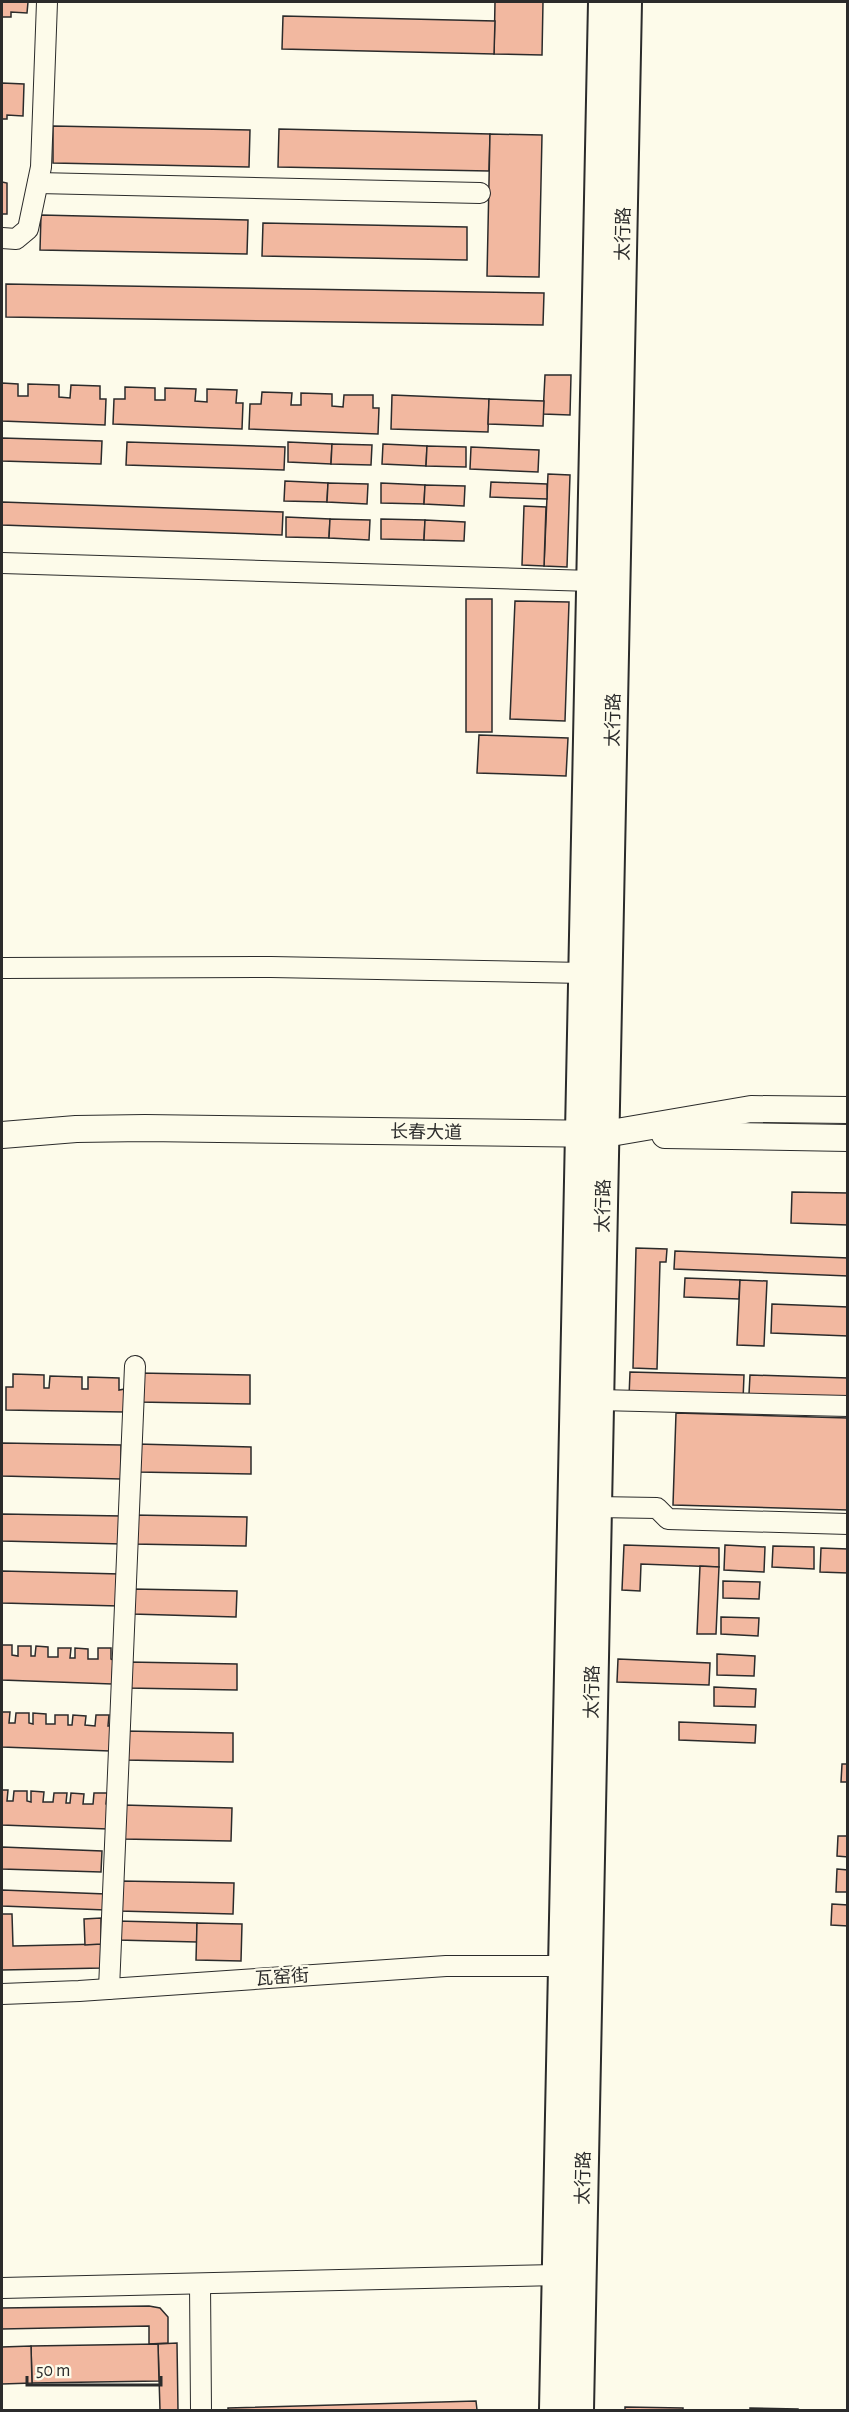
<svg xmlns="http://www.w3.org/2000/svg" width="849" height="2412" font-family="'Alegreya Sans','Noto Sans SC',sans-serif">
<style>
.building{fill:#f2b8a0;stroke:#2b2b2b;stroke-width:1.5}
.lines{fill:none;stroke-linecap:round;stroke-linejoin:round}
.minor-casing{stroke:#2b2b2b;stroke-width:22}
.major-casing{stroke:#2b2b2b;stroke-width:28}
.highway-casing{stroke:#2b2b2b;stroke-width:32}
.minor{stroke:#fdfbea;stroke-width:20}
.major{stroke:#fdfbea;stroke-width:26}
.highway{stroke:#fdfbea;stroke-width:28}
.labels{text-anchor:middle;stroke-width:4.5;stroke-linejoin:round;paint-order:stroke}
.street-label{font-size:18px;fill:#2b2b2b;stroke:#fdfbea}
</style>
<rect width="100%" height="100%" fill="#fdfbea"/>
<g class="building">
<path d="M2,2H28L27,13L11,12V17H2Z"/>
<path d="M495,2H543L542,55L494,54Z"/>
<path d="M283,16L495,21L494,54L282,49Z"/>
<path d="M2,83L24,84L23,116L7,115V119H2Z"/>
<path d="M53,126L250,130L249,167L53,163Z"/>
<path d="M279,129L490,134L489,171L278,167Z"/>
<path d="M490,134L542,135L539,277L487,276Z"/>
<path d="M2,182L7,183V214H2Z"/>
<path d="M41,215L248,220L247,254L40,250Z"/>
<path d="M263,223L467,227V260L262,256Z"/>
<path d="M6,284L544,293L543,325L6,317Z"/>
<path d="M545,375H571L570,415L543,414Z"/>
<path d="M2,383L18,384V396H28V384L59,385V397L70,398L71,385L100,386V399H106L105,425L2,421Z"/>
<path d="M125,387L155,388V400H165V388L196,389L195,401L207,402V389L237,390L236,403H243L242,429L113,424L114,399H125Z"/>
<path d="M262,392L292,393L291,405H301V393L332,394V406L343,407L344,395H373V408H379L378,434L249,429L250,404H261Z"/>
<path d="M392,395L489,399L488,432L391,429Z"/>
<path d="M489,399L544,401L543,426L488,424Z"/>
<path d="M2,438L102,441L101,464L2,461Z"/>
<path d="M127,442L285,447L284,470L126,465Z"/>
<path d="M288,442L332,444L331,464L288,462Z"/>
<path d="M332,444L372,445L371,465L331,464Z"/>
<path d="M383,444L427,446L426,466L382,464Z"/>
<path d="M427,446L466,447V467L426,466Z"/>
<path d="M471,447L539,450L538,472L470,469Z"/>
<path d="M548,474L570,475L567,567L544,566Z"/>
<path d="M285,481L328,483L327,502L284,501Z"/>
<path d="M491,482L547,484V499L490,497Z"/>
<path d="M328,483L368,484L367,504L327,502Z"/>
<path d="M381,483L425,485L424,504L381,503Z"/>
<path d="M425,485L465,486L464,506L424,504Z"/>
<path d="M2,502L283,512L282,535L2,525Z"/>
<path d="M524,506L546,507L544,566L522,565Z"/>
<path d="M286,517L330,519L329,538L286,537Z"/>
<path d="M330,519L370,520L369,540L329,538Z"/>
<path d="M381,519L425,520L424,540L381,539Z"/>
<path d="M425,520L465,522L464,541L424,540Z"/>
<rect x="466" y="599" width="26" height="133"/>
<path d="M515,601L569,602L565,721L510,719Z"/>
<path d="M479,735L568,738L566,776L477,773Z"/>
<path d="M792,1192L848,1193V1225L791,1223Z"/>
<path d="M636,1248L667,1249L666,1262H660L657,1369L633,1368Z"/>
<path d="M675,1251L848,1258V1276L674,1269Z"/>
<path d="M685,1278L740,1280L739,1299L684,1297Z"/>
<path d="M740,1280L767,1281L764,1346L737,1345Z"/>
<path d="M772,1304L848,1307V1336L771,1333Z"/>
<path d="M630,1372L744,1375L743,1400L629,1397Z"/>
<path d="M138,1373L250,1375V1404L138,1402Z"/>
<path d="M13,1374L44,1375V1388H49L50,1376L82,1377V1389H88V1377L119,1378V1390L125,1389L124,1412L6,1410V1387H13Z"/>
<path d="M750,1375L848,1378V1397L749,1394Z"/>
<path d="M676,1413L848,1418V1510L673,1505Z"/>
<path d="M2,1443L121,1445V1479L2,1476Z"/>
<path d="M137,1444L251,1447V1474L137,1472Z"/>
<path d="M2,1514L122,1516V1544L2,1541Z"/>
<path d="M132,1515L247,1517L246,1546L132,1544Z"/>
<path d="M624,1545L719,1548V1567L641,1564L640,1591L622,1590Z"/>
<path d="M725,1545L765,1547L764,1572L724,1570Z"/>
<path d="M773,1546L814,1547V1569L772,1567Z"/>
<path d="M821,1548L848,1549V1573L820,1572Z"/>
<path d="M700,1566L719,1567L716,1634H697Z"/>
<path d="M2,1571L120,1574L119,1606L2,1603Z"/>
<path d="M723,1581L760,1582L759,1599L723,1598Z"/>
<path d="M132,1589L237,1591L236,1617L132,1614Z"/>
<path d="M721,1617L759,1618L758,1636L721,1634Z"/>
<path d="M2,1645H12V1655L18,1656V1646H31V1656H35L36,1646L48,1647V1657H58V1648H71L70,1658H75V1648L88,1649V1659H98V1648H111V1659L113,1660L112,1684L2,1680Z"/>
<path d="M717,1654L755,1656L754,1676L717,1675Z"/>
<path d="M618,1659L710,1663L709,1685L617,1682Z"/>
<path d="M128,1662L237,1664V1690L127,1688Z"/>
<path d="M714,1687L756,1689L755,1707L714,1706Z"/>
<path d="M2,1712H10L9,1723H15L16,1713H29V1723L33,1724V1713L46,1714V1724H55V1715H68V1725H72L73,1715L86,1716L85,1725L95,1726L96,1715H109L108,1726H111L110,1751L2,1747Z"/>
<path d="M679,1722L756,1725L755,1743L679,1740Z"/>
<path d="M124,1731L233,1733V1762L124,1760Z"/>
<path d="M842,1764H848V1782H841Z"/>
<path d="M2,1790H8L7,1801H13L14,1791H27V1801L31,1802V1791L44,1792L43,1802H53L54,1793H67L66,1803H70L71,1793L84,1794L83,1804H93L94,1793H107L106,1804L109,1805L108,1829L2,1825Z"/>
<path d="M123,1805L232,1808L231,1841L122,1839Z"/>
<path d="M838,1836H848V1857L837,1856Z"/>
<path d="M2,1847L102,1851L101,1872L2,1869Z"/>
<path d="M837,1869L848,1870V1892H836Z"/>
<path d="M120,1881L234,1883L233,1914L119,1911Z"/>
<path d="M2,1890L106,1894V1910L2,1906Z"/>
<path d="M832,1904L848,1905V1926L831,1925Z"/>
<path d="M2,1914H12L13,1946L101,1944L102,1968L2,1970Z"/>
<path d="M101,1918V1944L85,1945L84,1919Z"/>
<path d="M117,1921L197,1923V1942L117,1940Z"/>
<path d="M197,1923L242,1924L241,1961L196,1960Z"/>
<path d="M149,2306L160,2308L168,2317V2343L149,2344V2326L2,2329V2308Z"/>
<path d="M177,2343L178,2410H160L158,2344Z"/>
<path d="M158,2344L159,2381L32,2383L31,2346Z"/>
<path d="M31,2346L32,2383L2,2384V2347Z"/>
<path d="M476,2401L477,2410H228V2408Z"/>
<path d="M625,2407L683,2408V2410H625Z"/>
<path d="M750,2408L798,2409V2410H750Z"/>
</g>
<g class="lines">
<g class="minor-casing">
<g id="minor">
<path d="M38,183L480,193"/>
<path d="M2,238L16,239L28,229L41,167L47,2"/>
<path d="M2,563L592,581"/>
<path d="M2,968L271,967L584,973"/>
<path d="M599,1400L848,1406"/>
<path d="M596,1507L657,1508L668,1519L848,1524"/>
<path d="M109,1989L135,1366"/>
<path d="M2,1994L79,1991L446,1966H562"/>
<path d="M200,2284L201,2410"/>
<path d="M2,2288L556,2275"/>
</g>
</g>
<g class="major-casing">
<g id="major">
<path d="M2,1135L76,1129L145,1128L605,1134L751,1109L848,1110"/>
<path d="M665,1135L848,1138"/>
</g>
</g>
<g class="highway-casing">
<g id="highway">
<path d="M554,2410L603,2"/>
<path d="M579,2410L627,2"/>
</g>
</g>
<use href="#minor" class="minor"/>
<use href="#major" class="major"/>
<use href="#highway" class="highway"/>
</g>
<g class="labels">
<g class="street-label">
<text transform="translate(623 234) rotate(-89)" y="6">太行路</text>
<text transform="translate(613 720) rotate(-89)" y="6">太行路</text>
<text transform="translate(426 1132) rotate(1)" y="6">长春大道</text>
<text transform="translate(603 1206) rotate(-89)" y="6">太行路</text>
<text transform="translate(592 1692) rotate(-89)" y="6">太行路</text>
<text transform="translate(282 1977) rotate(-4)" y="6">瓦窑街</text>
<text transform="translate(583 2178) rotate(-89)" y="6">太行路</text>
</g>
</g>
<rect width="849" height="2412" fill="none" stroke="#2b2b2b" stroke-width="6"/>
<path d="M27 2376v9h134v-9" fill="none" stroke="#2b2b2b" stroke-width="3"/>
<text x="36" y="2376" font-size="18" fill="#2b2b2b" stroke="#fdfbea" stroke-width="4.5" paint-order="stroke">50 m</text>
</svg>
